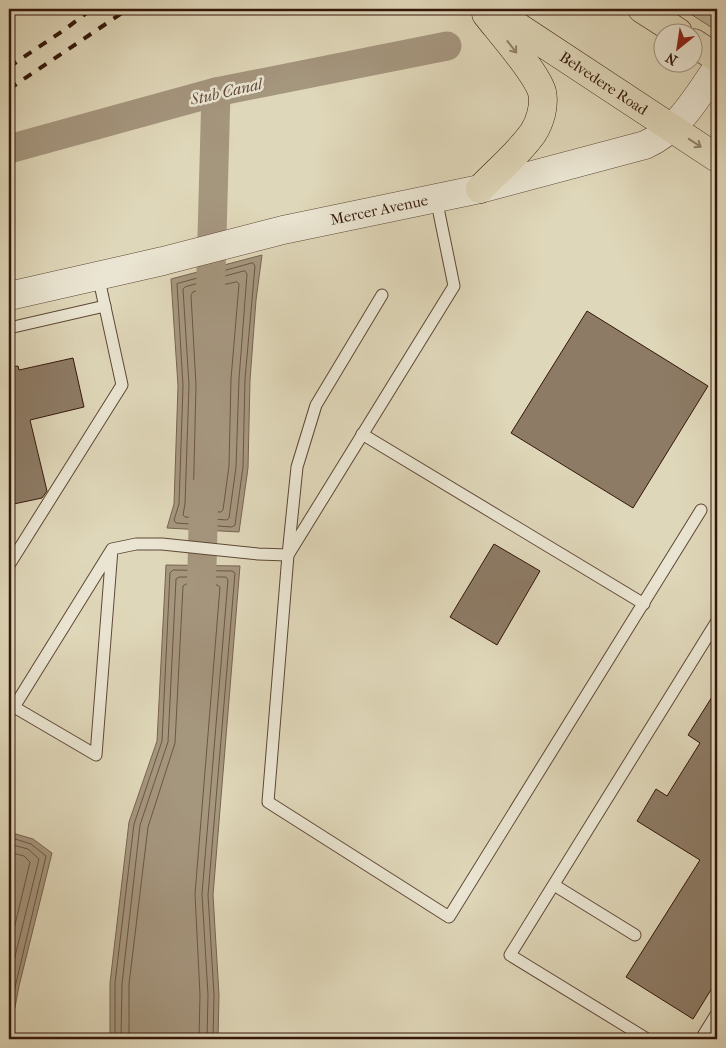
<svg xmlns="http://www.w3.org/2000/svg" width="726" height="1048" font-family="'IM FELL French Canon',serif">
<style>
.green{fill:#c2b69b;stroke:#7b6652}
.water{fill:#a5967e;stroke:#786350}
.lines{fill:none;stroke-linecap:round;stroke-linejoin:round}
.shore{stroke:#6c5644;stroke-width:1}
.canal{stroke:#a5967e;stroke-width:29}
.building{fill:#8d7b65;stroke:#34170a}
.service-casing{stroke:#5f4736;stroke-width:13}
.tertiary-casing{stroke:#5f4736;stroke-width:29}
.primary-casing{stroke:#34170a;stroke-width:29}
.service{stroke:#eae5d2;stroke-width:11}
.tertiary{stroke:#eae5d2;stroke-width:28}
.primary{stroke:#dfd7b9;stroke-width:28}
.rail{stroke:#34170a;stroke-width:4;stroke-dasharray:9 9;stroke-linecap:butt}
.oneway{stroke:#92816a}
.labels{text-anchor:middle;stroke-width:5;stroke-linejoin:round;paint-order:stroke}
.street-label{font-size:15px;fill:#34170a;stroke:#eae5d2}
.water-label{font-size:16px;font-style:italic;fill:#614a38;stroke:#eae5d2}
</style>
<rect width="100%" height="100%" fill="#dfd7b9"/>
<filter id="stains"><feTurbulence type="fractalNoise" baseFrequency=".004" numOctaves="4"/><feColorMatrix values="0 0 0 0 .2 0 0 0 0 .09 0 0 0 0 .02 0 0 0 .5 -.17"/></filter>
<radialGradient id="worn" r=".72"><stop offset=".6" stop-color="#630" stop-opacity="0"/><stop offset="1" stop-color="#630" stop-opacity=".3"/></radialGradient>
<path class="green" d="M683,9H717V31Z"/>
<g class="water">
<path d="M262,255L256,300L250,380L248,468L239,532L167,528L174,504L178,386L171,279Z"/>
<path d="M166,565L240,566L213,895L219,995L218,1039H110V983L129,822L157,741Z"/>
<path d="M9,832L33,839L52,853L19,986L9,1039Z"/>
</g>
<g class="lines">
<g class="shore">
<path d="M253,263L255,266L245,379L243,467L235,525L232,527L176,523L174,520L179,504L183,386L177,284Z"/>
<path d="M245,271L247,274L239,379L236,467L229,518L227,520L185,517L183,515L185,504L189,385L183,289L185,287Z"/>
<path d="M237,282L239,284L231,379L229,466L223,510L221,512L195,511L193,508L196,385L191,295L193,292Z"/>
<path d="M9,837L31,844L46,856L9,1013"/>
<path d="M9,844L28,849L39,859L9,981"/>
<path d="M9,852L24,856L30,862L9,950"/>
<path d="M115,1039V983L134,824L162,741L170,573L173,570L232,571L235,573L208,895L214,995L213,1039"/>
<path d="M121,1039L122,984L140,825L168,742L176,579L179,577H226L228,580L202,894L208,995L207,1039"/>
<path d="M129,1039V984L148,827L175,743L183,586L186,584L217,585L220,587L195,894L200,995L199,1039"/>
</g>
<g class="canal">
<path d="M9,149L216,92L447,46"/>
<path d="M210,308L216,92"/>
<path d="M201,605L204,490"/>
</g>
</g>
<g class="building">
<path d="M587,311L708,386L633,508L511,433Z"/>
<path d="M73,358L84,407L30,420L47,491L42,498L9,505V367L18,366L19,370Z"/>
<path d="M494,544L540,571L497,645L450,617Z"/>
<path d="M717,689V980L693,1019L626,977L700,860L637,821L656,789L667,796L700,743L688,735Z"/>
</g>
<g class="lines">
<g class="service-casing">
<g id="service">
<path d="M382,295L316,405L297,467L288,555L268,802L449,917L701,510"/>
<path d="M9,328L105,306"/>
<path d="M362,434L644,604"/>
<path d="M112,549L96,755L14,707L112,549L136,544H162L258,554L288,555L454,286L436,198"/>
<path d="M9,565L122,385L98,275"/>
<path d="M554,885L635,935"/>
<path d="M647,1039L510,955L717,621"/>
<path d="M701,1039L717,1013"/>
</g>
</g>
<g class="tertiary-casing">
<g id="tertiary">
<path id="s1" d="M9,296L163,261L283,230L480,189L645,145C679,130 697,97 717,68"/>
</g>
</g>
<g class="primary-casing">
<g id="primary">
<path id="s2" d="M491,9L717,158"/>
<path d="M642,9L678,32"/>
<path d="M694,43L717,58"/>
<path d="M480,189C497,171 518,154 533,133C540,122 545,106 542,92C536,72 500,32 486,14"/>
</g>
</g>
<use href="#service" class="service"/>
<use href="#tertiary" class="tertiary"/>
<use href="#primary" class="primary"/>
<g class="rail">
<path d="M9,67L64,30L92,9"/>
<path d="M9,89L128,9"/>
</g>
</g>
<defs><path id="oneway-shaft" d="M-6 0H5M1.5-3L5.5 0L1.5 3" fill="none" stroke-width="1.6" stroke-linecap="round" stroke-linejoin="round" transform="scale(1.25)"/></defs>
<g class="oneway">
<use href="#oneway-shaft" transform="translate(512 47) rotate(52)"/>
<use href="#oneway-shaft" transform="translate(695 143) rotate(33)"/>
</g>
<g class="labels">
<g class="street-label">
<text dy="5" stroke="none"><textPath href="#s2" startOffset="135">Belvedere Road</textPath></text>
<text dy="5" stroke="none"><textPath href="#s1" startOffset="380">Mercer Avenue</textPath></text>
</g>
<g class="water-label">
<text transform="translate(226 91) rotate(-13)" y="6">Stub Canal</text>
</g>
</g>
<rect width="726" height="1048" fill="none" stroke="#dfd7b9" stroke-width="30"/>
<rect x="10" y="10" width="706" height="1028" fill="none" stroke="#34170a" stroke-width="2.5"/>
<rect x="15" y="15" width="696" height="1018" fill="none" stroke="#34170a"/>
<g transform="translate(678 48) rotate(210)"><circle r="24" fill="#eae5d2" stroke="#a19382"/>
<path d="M0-4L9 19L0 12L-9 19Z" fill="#8f2418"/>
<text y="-8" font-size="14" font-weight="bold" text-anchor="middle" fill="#34170a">N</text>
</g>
<rect width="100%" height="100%" filter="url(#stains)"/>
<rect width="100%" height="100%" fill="url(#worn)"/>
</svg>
